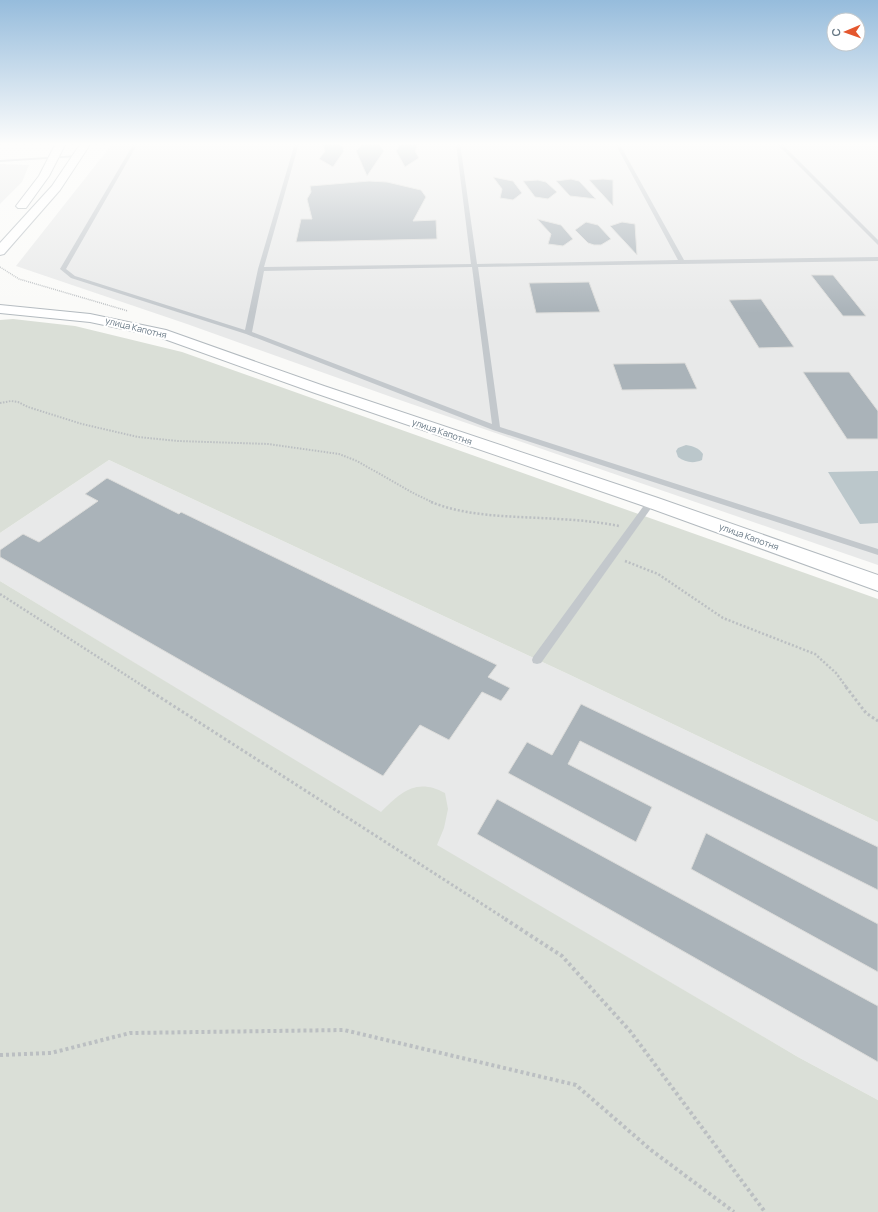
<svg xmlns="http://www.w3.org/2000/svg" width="878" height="1212" font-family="Manrope,sans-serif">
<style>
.built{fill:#e8e9e9}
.green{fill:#dadfd7}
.water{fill:#bbc7cb}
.building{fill:#aab3b9;stroke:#dcdcda}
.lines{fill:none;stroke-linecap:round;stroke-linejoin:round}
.secondary-casing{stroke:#b3babf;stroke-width:2}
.path-far4{stroke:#bbbfc2;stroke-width:1.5;stroke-dasharray:1 1;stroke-linecap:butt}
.path-far3{stroke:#bbbfc2;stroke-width:2;stroke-dasharray:1.5 1.5;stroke-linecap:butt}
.path-far2{stroke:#bbbfc2;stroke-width:2.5;stroke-dasharray:2 2;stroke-linecap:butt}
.path-far1{stroke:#bbbfc2;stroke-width:3;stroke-dasharray:2.5 2.5;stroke-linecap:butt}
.path{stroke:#bbbfc2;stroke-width:4;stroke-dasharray:3 3;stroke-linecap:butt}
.lane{fill:#c3c8cc;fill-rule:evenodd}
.secondary{fill:#fff;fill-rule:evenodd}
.labels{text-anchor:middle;stroke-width:4;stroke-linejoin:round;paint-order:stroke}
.far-street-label{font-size:9px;fill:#657683;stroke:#fff}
</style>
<rect width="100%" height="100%" fill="#fafaf8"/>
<g class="built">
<path d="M113,143H878V565L397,399L187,324L16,266Z"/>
<path d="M0,164L29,165L22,182L0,204Z"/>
<path d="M109,460L568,674L878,822V1100L798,1057L394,821L0,581V533Z"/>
</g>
<g class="green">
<path d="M13,319L75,326L182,352L878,599V822L568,674L109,460L0,533V320Z"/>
<path d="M0,581L381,812C400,793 416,777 445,793L448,809L444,828L437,845L798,1057L878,1100V1212H0Z"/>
</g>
<g class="water">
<path d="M686,445C693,446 699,448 703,454L702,460C693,464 685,462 678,457L676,451L678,448Z"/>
<path d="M878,471V523L860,524L828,472Z"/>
</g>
<g class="building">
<path d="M322,143H341L344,151L333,167L319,159L325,151Z"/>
<path d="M363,143H379L384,151L367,176L356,151Z"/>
<path d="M401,143H419L415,151L419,158L405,167L396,151Z"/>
<path d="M493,177L513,181L522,193L513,200L500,198L502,189Z"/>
<path d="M571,179L579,181L596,199L570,196L556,181Z"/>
<path d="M603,179L613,180V206L589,180Z"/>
<path d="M538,180L546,182L557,192L548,199L535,197L523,181Z"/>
<path d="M369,181L387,182L421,190L426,197L413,221L436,220L437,239L296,242L301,219H312L307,199L311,192L310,186Z"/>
<path d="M537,219L561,225L573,239L563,246L548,244L551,234Z"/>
<path d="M586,222L598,225L611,239L601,245H594L588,243L575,230Z"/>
<path d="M622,222L635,224L637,255L610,226Z"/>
<path d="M811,275H833L866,316H843Z"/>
<path d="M589,282L600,312L536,313L529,283Z"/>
<path d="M761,299L794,347L759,348L729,300Z"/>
<path d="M685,363L697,389L622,390L613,364Z"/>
<path d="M803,372H849L878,411V439H847Z"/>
<path d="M107,478L179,514L181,512L497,665L488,677L510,688L501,701L482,692L449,740L420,725L383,776L0,557V550L23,534L39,542L98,501L85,494Z"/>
<path d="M581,704L878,847V890L580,741L568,764L652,807L636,842L508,773L527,742L552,755Z"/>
<path d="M497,799L878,1006V1062L477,834Z"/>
<path d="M706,833L878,924V972L691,869Z"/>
</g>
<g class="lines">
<g class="secondary-casing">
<g id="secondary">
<path d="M56,143H66L49,176L26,208H18L16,206L39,176Z"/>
<path d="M81,143H91L60,190L4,254L0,255V243L52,186Z"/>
<path d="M0,305L90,314L166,330L324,386L658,498L878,575V591L644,506L312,392L156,336L90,322L0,313Z"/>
</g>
</g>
<path class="path-far4" d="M0,267L19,279L128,311"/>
<path class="path-far3" d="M0,403L11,401L18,402L28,407L82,424L138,437L178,441L268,444L339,454L357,461L415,494L434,503"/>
<g class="path-far2">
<path d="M431,502C471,518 516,516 558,519C579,520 599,522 619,526"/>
<path d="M625,561L658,574L723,618L815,654L836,673L847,688"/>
<path d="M0,594L146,688"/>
</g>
<g class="path-far1">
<path d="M144,687L507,920"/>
<path d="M846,687L866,713L878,721"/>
</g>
<g class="path">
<path d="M505,919L562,956L630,1031L765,1212"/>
<path d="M0,1055L51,1053L130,1033L344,1030L576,1085L651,1150L734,1212"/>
</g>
<g class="lane">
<path d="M134,143H138L66,269L75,276L245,330L258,269L295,143H299L264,267L471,264L456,143H460L477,264L678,260L615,143H619L684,260L878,257V261L478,267L500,427L878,549V555L493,430L246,334L71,278L60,269ZM472,267L492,424L252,332L264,271Z"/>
<path d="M776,143H781L878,240V245Z"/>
<path d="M79,155L77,157L0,162V160Z"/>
<path d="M651,499L655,502L654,504L541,663L537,664L533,663L532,660L533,657L648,500Z"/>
</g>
<use href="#secondary" class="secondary"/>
</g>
<linearGradient id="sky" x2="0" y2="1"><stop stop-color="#96bcdc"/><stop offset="0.46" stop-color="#fdfdfc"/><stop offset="1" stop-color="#fdfdfc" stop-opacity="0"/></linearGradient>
<rect width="878" height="313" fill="url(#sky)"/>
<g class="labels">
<g class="far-street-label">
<text transform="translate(136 328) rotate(14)" y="3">улица Капотня</text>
<text transform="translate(442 432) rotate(19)" y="3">улица Капотня</text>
<text transform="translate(749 537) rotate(20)" y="3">улица Капотня</text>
</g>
</g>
<g transform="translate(846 32) rotate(268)"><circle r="19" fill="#ffffff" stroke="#c1c8cd"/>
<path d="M0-3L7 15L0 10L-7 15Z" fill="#e4572e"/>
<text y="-6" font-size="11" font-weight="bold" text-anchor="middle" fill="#657683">С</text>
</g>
</svg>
